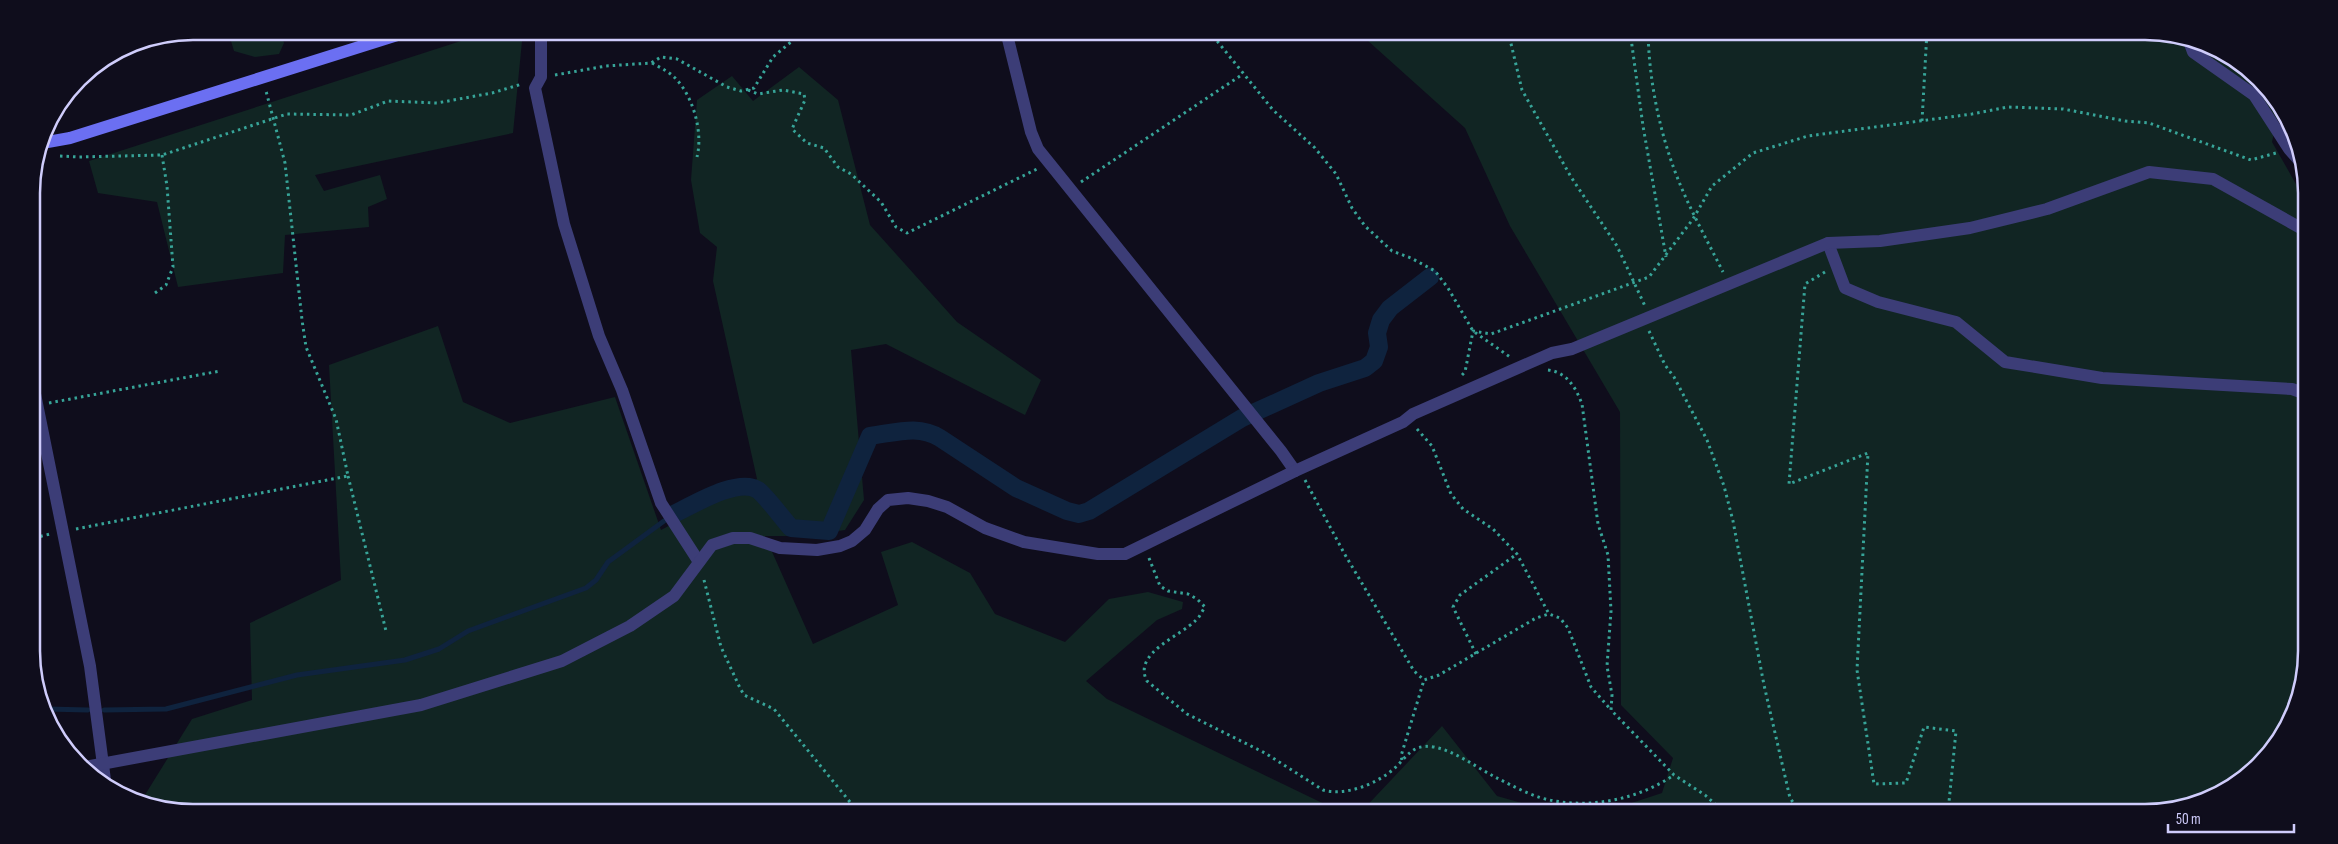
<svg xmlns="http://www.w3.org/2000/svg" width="2338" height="844" font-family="'Sofia Sans Condensed',sans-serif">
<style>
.green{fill:#112523}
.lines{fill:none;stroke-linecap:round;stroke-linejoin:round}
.stream{stroke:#0f233e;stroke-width:5}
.canal{stroke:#0f233e;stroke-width:18}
.path{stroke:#37a498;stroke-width:3;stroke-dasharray:2.5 4;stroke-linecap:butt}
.street{stroke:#3c3d77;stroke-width:12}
.secondary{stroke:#6b6ff2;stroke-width:12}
.rim{fill:none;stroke:#cfccfb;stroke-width:2.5}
</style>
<rect width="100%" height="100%" fill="#0f0d1c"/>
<g class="green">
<path d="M228,31H280L284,43L279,54L255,57L234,51Z"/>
<path d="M492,31H523L513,133L315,175L324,191L380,175L387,199L368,207L369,227L285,235L283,273L178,287L157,202L98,193L89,161Z"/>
<path d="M1357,31H2145L2197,40L2267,87L2280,106L2272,142L2305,200L2307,651L2298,703L2274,749L2243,780L2197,804L2155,812L1601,813L1662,793L1673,758L1621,705L1620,412L1510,226L1465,128Z"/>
<path d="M799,67L838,100L870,225L957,322L1041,380L1025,415L886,344L851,350L864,500L845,530L804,536H765L813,644L898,605L881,552L912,542L970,573L995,614L1065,642L1109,599L1148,592L1183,602L1182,609L1157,620L1086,681L1107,699L1343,813H193L140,803L192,719L252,700L250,623L341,580L329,365L438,326L463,402L510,423L615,397L661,530L757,479L713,281L717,247L700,233L691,180L697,100L732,76L753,101Z"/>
<path d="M1442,726L1497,796L1556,813H1360Z"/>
</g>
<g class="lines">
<g class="stream">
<path d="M47,709L88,710"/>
<path d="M104,710L166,709L297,675L405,660L439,649L468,631L586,588L596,580L608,562L664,521"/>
</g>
<path class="canal" d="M674,514C693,505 738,477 758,490C766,496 783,519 791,528L829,531L870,436C895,433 918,424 940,438L1016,488L1067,511L1079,514L1089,511L1242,418L1319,383L1365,368L1374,361L1379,347L1377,333L1381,320L1390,308L1430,277"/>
<g class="path">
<path d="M1209,31L1273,110L1315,148L1336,174L1352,208L1365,226L1392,251L1411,258L1435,271L1448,288L1473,331L1510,357"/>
<path d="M1508,31L1522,90L1571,177L1617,246L1645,306"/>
<path d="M1630,31L1643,126L1666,257"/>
<path d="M1648,31C1649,84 1661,140 1682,189C1694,217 1709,244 1723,272"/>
<path d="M652,63C661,68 670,72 677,80C694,99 703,133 697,157"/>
<path d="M555,75L606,66L651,63L661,57L677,59L727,87L741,91L754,88L773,57L804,31"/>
<path d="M748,90L758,94L783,90L804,94L805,100L792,129L807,143L824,148L838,167L851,174L881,202L896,227L907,233L1037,169"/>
<path d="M1922,121L1927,31"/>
<path d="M60,156L79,157L162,155L287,114L351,115L388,101L437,103L492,93L522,84"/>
<path d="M1081,182L1243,74"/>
<path d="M1825,272L1805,284L1789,484L1868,453L1857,670L1874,784L1906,783L1924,727L1956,731L1948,812"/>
<path d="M155,293L166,285L173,267L167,186L162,155"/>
<path d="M1649,331L1665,365L1674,377L1707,440L1724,486L1733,521L1764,685L1790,798L1800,812"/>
<path d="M1548,370C1567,372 1576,388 1582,404L1598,524L1608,555L1611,611L1607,666L1612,695L1611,710L1674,775L1705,795L1724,812"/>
<path d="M1462,375L1465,372L1473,331L1491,334L1649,277L1693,219L1712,186L1753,153L1808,136L1972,114L2008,107L2063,109L2125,121L2149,123L2251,160L2276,153"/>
<path d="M49,403L220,371"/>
<path d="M1417,429L1432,446L1451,494L1463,509L1493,529L1517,554L1549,614"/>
<path d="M348,476L386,631"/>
<path d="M1305,480L1344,553L1414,671L1424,680L1439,675L1536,618L1549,614L1560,618L1568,628L1591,687L1611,710"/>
<path d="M76,529L348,476L336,419L306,347L302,320L285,163L266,91"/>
<path d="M34,538L50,534"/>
<path d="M1149,558L1160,586L1168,591L1188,594L1197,599L1205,607C1202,611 1200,617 1196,620C1181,636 1132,653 1147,681L1187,714L1265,753L1323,790C1345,796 1373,785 1390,772C1407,759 1410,743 1434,747C1455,751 1476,767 1495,777C1513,786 1534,798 1555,801C1596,808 1640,798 1674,775"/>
<path d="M704,580L721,647L740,688L744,695L774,709L859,813"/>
<path d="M1476,654L1453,607L1460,595L1517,554"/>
<path d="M1402,760L1401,756L1424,680"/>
</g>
<g class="street">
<path d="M541,31V77L535,88L564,224L599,336L622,390L661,503L699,562"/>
<path d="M1006,31L1031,132L1038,149L1281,451L1295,471"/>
<path d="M2188,38L2193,52L2254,95L2289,149L2304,166"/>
<path d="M1828,243L1845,288L1878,302L1956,322L2005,362L2102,378L2292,389L2306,394"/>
<path d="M33,384L90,666L105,780"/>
<path d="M85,767L421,705L562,661L630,626L674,596L712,545L733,538H750L780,548L817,550L840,546L852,541L865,530L878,509L888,500L908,498L928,501L947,507L985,528L1024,542L1098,554H1125L1295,471L1403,422L1413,414L1552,353L1572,349L1828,243L1880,241L1970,228L2047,209L2149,172L2213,179L2306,231"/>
</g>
<path class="secondary" d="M42,143L70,138L410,31"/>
</g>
<path d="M0 0H2338V844H0ZM193 40H2145A153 153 0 0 1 2298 193V651A153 153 0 0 1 2145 804H193A153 153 0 0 1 40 651V193A153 153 0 0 1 193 40Z" fill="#0f0d1c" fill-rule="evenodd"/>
<path class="rim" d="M193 40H2145A153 153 0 0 1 2298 193V651A153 153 0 0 1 2145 804H193A153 153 0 0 1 40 651V193A153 153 0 0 1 193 40Z"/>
<path d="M2168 824v8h126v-8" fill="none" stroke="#cfccfb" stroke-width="2.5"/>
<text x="2176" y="824" font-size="15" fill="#cfccfb" stroke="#0f0d1c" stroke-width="4" paint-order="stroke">50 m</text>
</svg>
